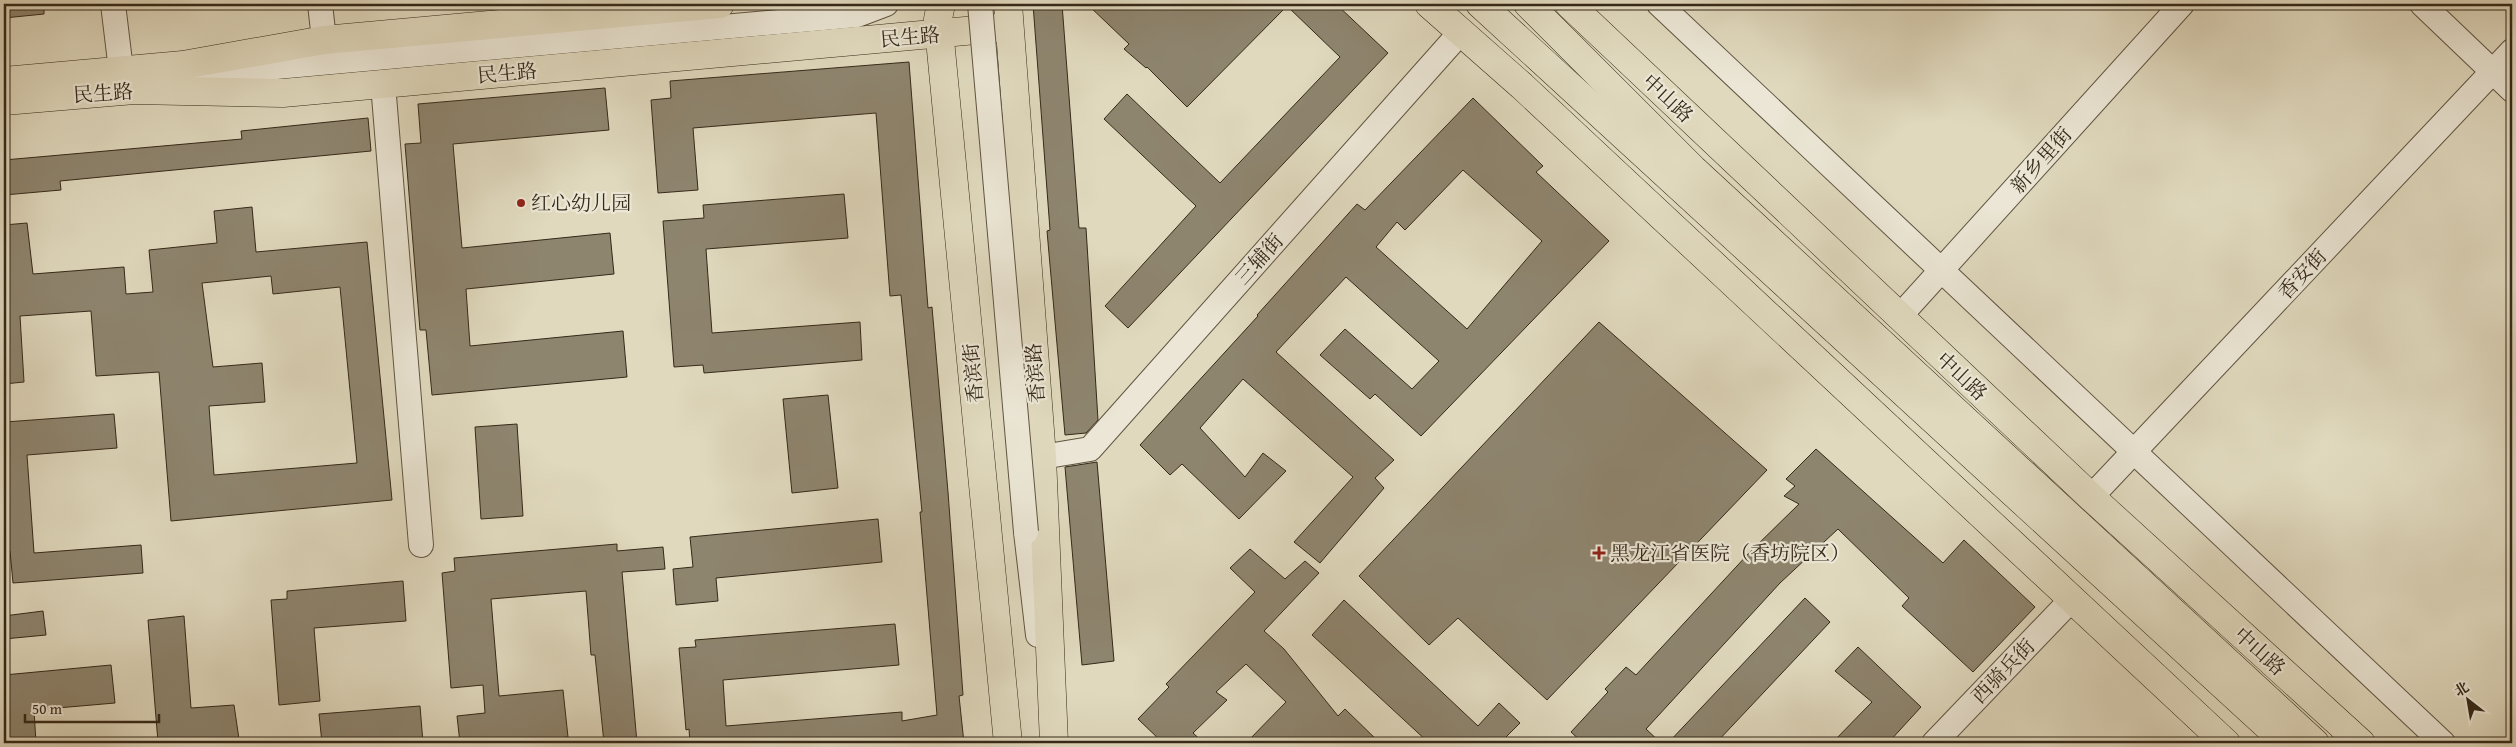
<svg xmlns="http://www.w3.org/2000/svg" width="2516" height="747" font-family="'Gentium Book Plus','Noto Serif SC',serif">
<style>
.building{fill:#8e856f;stroke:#352919;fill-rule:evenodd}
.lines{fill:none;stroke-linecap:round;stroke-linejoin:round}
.minor-casing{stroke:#605542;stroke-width:26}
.major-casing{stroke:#352919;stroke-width:29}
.minor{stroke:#ebe6d5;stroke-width:24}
.major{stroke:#e0d9be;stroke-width:28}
.minor-bridge-casing{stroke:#605542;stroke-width:26;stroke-linecap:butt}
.minor-bridge{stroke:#ebe6d5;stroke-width:24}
.poi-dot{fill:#8f2418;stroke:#ebe6d5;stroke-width:2}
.labels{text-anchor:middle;stroke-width:4.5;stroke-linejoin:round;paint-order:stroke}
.street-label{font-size:20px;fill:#352919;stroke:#ebe6d5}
.poi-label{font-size:20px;fill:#352919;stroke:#ebe6d5;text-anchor:start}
</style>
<rect width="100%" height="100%" fill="#e0d9be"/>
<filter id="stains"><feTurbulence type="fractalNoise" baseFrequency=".004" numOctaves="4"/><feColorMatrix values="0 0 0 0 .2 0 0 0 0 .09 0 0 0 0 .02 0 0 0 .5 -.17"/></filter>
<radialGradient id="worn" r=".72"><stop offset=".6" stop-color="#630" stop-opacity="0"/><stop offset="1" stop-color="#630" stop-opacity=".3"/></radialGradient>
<g class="building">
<path d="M4,4H44V14L4,18Z"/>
<path d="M1033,4H1062L1079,228H1086L1098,420L1086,433L1065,435L1047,231L1050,230Z"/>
<path d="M1087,4H1336L1388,53L1128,328L1105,306L1196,206L1104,119L1127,94L1220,183L1340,57L1287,6L1187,107L1147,67L1146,68L1124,49L1129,44Z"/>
<path d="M909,62L928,308L932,307L948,492L963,695L959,696L964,743H690L689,729L686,730L679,648L696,647L695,640L895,624L899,665L723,680L726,726L902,712V721L937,715L920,512H922L901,295L890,296L876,113L693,128L698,190L658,193L651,100L671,98L670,81Z"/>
<path d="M605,88L609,130L453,144L462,248L610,233L614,274L466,289L470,346L623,331L627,377L432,395L426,330H420L405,144L421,143L418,104Z"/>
<path d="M1473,98L1543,166L1536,172L1609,241L1421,436L1375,394L1370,399L1320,355L1345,329L1412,389L1439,361L1346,277L1276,352L1394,460L1375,478L1384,488L1320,563L1294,542L1353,477L1243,379L1200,428L1245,477L1263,453L1286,471L1239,519L1182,464L1170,475L1140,445L1258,316L1257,315L1357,204L1365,210ZM1463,170L1542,241L1467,329L1376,247L1397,222L1405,230Z"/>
<path d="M368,118L371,151L60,181L61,190L4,195V160L242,139L241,131Z"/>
<path d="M844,194L848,238L706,249L712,333L860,322L862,360L704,373L703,365L674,367L663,221L704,218L703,205Z"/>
<path d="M252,207L256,252L367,242L392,500L171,521L159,372L96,376L91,311L20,316L24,382L4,384V225L27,223L33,274L124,267L126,294L153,292L149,250L217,243L214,211ZM271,276L273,294L340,287L357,463L214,475L209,406L265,402L262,363L213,367L202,283Z"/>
<path d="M1599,322L1767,470L1547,700L1458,618L1429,645L1359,576Z"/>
<path d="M828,395L838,488L792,493L783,399Z"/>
<path d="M114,414L117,448L27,455L34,553L141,545L143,573L13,583L10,551L4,549V456H7L5,422Z"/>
<path d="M517,424L523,516L481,519L475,427Z"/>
<path d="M1816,449L1943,563L1964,540L2035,607L1973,672L1902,606L1909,598L1838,529L1780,583L1646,729L1661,743H1583L1571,732L1608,692L1605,689L1626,667L1636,675L1749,553L1799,504L1784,496L1795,486L1786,479Z"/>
<path d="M1097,462L1114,661L1082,665L1065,467Z"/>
<path d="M878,519L882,562L716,578L718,601L676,605L673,569L693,567L690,537Z"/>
<path d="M617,544V551L663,547L665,569L622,572L637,743H604L595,655H591L586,591L491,599L499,696L563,690L568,737L502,743H460L457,716L485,713L483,685L451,688L442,573L455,571L454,558Z"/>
<path d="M1250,549L1285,579L1305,561L1319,573L1264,631L1284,649L1338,716L1345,709L1380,743H1246L1286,702L1246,664L1216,692L1227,700L1193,733L1204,743H1163L1138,719L1169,687L1166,684L1255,592L1230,568Z"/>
<path d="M403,581L406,621L314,628L320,701L279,705L271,600L287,599V591Z"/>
<path d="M1805,598L1830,622L1716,743H1668Z"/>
<path d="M1344,600L1478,726L1499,703L1520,723L1500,743H1429L1312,635Z"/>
<path d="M43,611L46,635L4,639V616Z"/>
<path d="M184,616L191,708L234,705L239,739L158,742L148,620Z"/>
<path d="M1858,647L1921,707L1888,743H1832L1872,702L1835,671Z"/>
<path d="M111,665L115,703L34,710L36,743H4V675Z"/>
<path d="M420,706L423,743H322L319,714Z"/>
</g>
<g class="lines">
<g class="minor-casing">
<g id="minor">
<path d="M113,4L121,70"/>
<path d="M320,4L324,40"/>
<path d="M1659,4L2443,743"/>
<path d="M2422,4L2512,90"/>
<path d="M176,83L265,68L857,15L886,4"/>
<path d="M383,84L421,545"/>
<path d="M1899,317L2182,4"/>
<path d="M1042,457L1090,449L1460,33"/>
<path d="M2091,497L2512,51"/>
<path d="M1026,532L1038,635"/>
<path d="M1934,743L2072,599"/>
</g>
</g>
<g class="major-casing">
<g id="major">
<path d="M941,4L938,19L1008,743"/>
<path d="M1008,4L1042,457L1054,743"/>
<path d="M1429,4L1522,86L2226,743"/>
<path d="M1480,4L2286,743"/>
<path d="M1528,4L1693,169L2315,743"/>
<path d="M1569,4L2091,497L2361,743"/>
<path d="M4,81L183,65L324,40L720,4"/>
<path d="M4,101L134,90L283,93L1009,27"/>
</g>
</g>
<use href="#minor" class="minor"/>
<use href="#major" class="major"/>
<g class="minor-bridge-casing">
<path id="minor-bridge" d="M980,4L1026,532"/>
</g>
<use href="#minor-bridge" class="minor-bridge"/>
</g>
<g class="poi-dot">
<circle cx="521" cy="203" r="5"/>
<path d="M1596.5 545.5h5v5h5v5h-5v5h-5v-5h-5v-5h5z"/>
</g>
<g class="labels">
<g class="street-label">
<text transform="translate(910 37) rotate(-5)" y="7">民生路</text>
<text transform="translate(507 73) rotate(-5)" y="7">民生路</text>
<text transform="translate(103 93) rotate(-4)" y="7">民生路</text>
<text transform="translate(1668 98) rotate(43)" y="7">中山路</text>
<text transform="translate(2041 160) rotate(-48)" y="7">新乡里街</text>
<text transform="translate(1259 259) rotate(-48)" y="7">三辅街</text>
<text transform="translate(2302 274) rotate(-47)" y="7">香安街</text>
<text transform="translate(973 373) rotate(-95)" y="7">香滨街</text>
<text transform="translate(1035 373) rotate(-94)" y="7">香滨路</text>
<text transform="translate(1962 376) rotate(43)" y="7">中山路</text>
<text transform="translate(2260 651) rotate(42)" y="7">中山路</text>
<text transform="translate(2003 671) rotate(-46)" y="7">西骑兵街</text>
</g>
<g class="poi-label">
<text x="531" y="210">红心幼儿园</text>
<text x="1610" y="560">黑龙江省医院（香坊院区）</text>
</g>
</g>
<rect width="2516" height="747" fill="none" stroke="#e0d9be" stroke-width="20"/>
<rect x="5" y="5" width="2506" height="737" fill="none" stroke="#352919" stroke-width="2.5"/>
<rect x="10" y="10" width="2496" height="727" fill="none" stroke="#352919"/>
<g transform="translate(2468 700) rotate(329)" stroke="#ebe6d5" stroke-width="4" paint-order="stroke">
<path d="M0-4L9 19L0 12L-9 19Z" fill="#352919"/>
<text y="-8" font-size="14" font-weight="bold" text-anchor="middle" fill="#352919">北</text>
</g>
<path d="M25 714v8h134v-8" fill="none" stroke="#352919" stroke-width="2.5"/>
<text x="32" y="714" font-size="15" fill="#352919" stroke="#ebe6d5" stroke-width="4" paint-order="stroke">50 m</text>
<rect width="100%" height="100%" filter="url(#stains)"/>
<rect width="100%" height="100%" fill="url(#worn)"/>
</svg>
